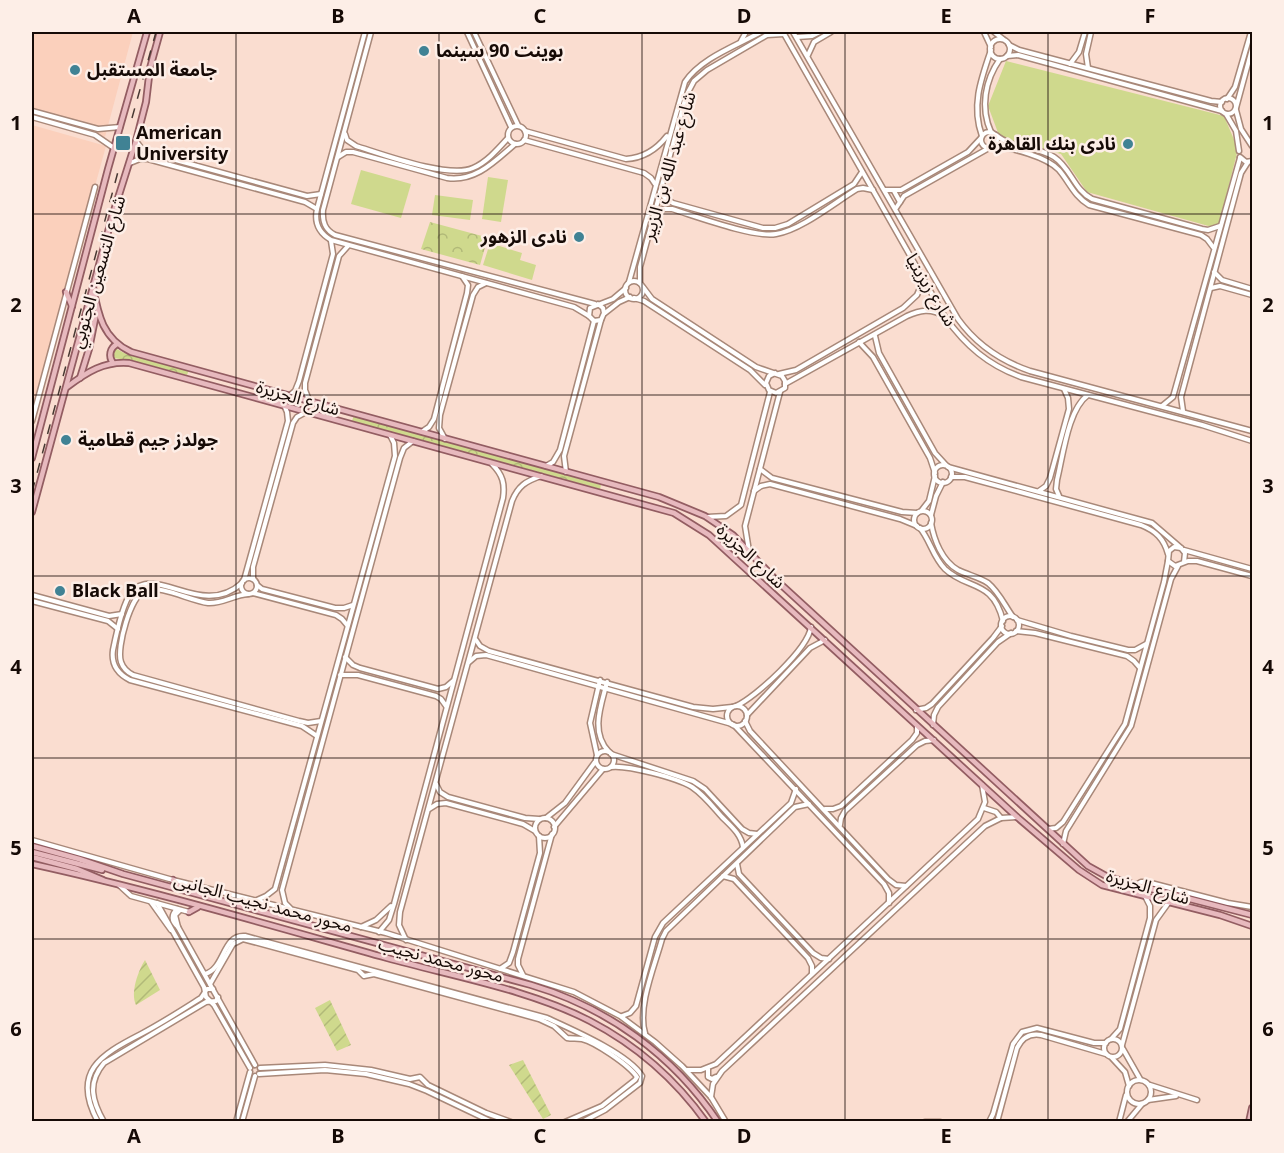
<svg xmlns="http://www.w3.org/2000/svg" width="1284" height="1153" font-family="'Noto Sans','Noto Sans Arabic',sans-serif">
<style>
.built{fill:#fbd0bc}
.grass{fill:#cfd98d}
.park{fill:url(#park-crowns)}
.garden{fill:url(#garden-furrows)}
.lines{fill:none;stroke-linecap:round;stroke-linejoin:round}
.secondary-casing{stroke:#a88879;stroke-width:7}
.primary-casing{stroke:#935d62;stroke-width:8}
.secondary{stroke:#fff;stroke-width:4}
.primary{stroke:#e7b9be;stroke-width:4.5}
.rail{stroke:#483933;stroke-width:1.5;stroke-dasharray:10 10;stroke-linecap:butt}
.grid{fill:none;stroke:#160a06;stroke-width:1.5;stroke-opacity:0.55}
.poi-dot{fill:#408294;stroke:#fdeee7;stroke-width:2}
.labels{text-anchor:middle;stroke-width:5;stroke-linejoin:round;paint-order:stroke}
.poi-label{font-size:18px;font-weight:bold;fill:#160a06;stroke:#fdeee7;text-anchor:start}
.street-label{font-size:18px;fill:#160a06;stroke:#fdeee7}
.neatline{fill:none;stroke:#160a06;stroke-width:2}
.grid-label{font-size:20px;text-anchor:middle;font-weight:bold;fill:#160a06}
</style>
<defs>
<pattern id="park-crowns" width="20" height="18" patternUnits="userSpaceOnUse" patternTransform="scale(1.5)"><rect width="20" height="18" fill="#cfd98d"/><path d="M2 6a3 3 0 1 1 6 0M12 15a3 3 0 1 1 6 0" fill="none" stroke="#b1b978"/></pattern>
<pattern id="garden-furrows" width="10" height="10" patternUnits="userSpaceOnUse" patternTransform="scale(1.5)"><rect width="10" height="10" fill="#cfd98d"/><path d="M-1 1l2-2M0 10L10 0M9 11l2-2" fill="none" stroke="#b1b978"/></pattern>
</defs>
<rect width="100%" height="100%" fill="#faddd0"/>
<g class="built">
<path d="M32,32H133L105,137L32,116Z"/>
<path d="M32,125L106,146L32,415Z"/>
</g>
<g class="grass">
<path d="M1006,61L1224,116L1238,149L1219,225L1212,227L1087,192L1061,154L1000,138L988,106Z"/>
<path d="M361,170L411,184L401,218L351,204Z"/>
<path d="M488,177L508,180L501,222L482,219Z"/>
<path d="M435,195L473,200L470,220L432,215Z"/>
<path d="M490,243L522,253L520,260L536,265L532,280L483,265Z"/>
</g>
<g class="park">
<path d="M430,222L482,236L486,244L480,265L421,249Z"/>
<path d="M115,348L124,353L189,370L187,375L137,362L114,358L112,355Z"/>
<path d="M354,415L601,485L600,489L352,421Z"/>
</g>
<g class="garden">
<path d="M145,960L160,990L136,1005C130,993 138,971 145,960Z"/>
<path d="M330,1000L351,1045L337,1051L315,1008Z"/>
<path d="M523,1060L551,1115L543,1119L509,1065Z"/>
</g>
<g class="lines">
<g class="secondary-casing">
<g id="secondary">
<path d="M365,32L317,209C314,223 319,233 331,240L574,307L589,316"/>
<path d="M371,32L323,210C322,222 325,230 335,235L595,304"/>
<path d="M467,32L511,127"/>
<path d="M474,32L518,125"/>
<path d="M783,32L945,317C966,346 988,365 1021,377L1202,425L1252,441"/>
<path d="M793,32L958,319C976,344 1001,361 1030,371L1252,431"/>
<path d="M984,32L991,47"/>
<path d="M994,32L1003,39"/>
<path d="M797,37L812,36L820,32"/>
<circle cx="1000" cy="49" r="10"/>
<path d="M741,41L746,32"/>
<path d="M1009,45L1019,50L1211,101L1222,102"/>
<path d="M808,55L814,42L831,32"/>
<path d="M1007,56L1018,55L1222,111"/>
<path d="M1070,64L1079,52L1085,32"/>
<path d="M1088,68L1086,54L1091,32"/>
<circle cx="1228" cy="106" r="8"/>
<path d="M1227,99L1235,87L1251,32"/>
<path d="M1236,108L1252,49"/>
<path d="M1236,110L1241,129L1252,146"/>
<path d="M32,111L98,129L120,127"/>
<path d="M1226,114L1236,131L1239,151"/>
<path d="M32,117L95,135L114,148"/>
<circle cx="517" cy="135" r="9"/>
<path d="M525,131L626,159C643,158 657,149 667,136"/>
<circle cx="989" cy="140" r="8"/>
<path d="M991,132C980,108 985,80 1000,59"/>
<path d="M345,134L347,140L356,146C382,154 449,179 473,168C487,162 498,149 508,138"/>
<path d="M996,135C1012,149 1037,146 1054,157C1071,168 1074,190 1092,199L1202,229L1208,230L1220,226"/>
<path d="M982,136C971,106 981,79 991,50"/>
<path d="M524,140L644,173L651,178L655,184"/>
<path d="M136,141L142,149L150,153L307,196L321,194"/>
<path d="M994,147C1011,147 1047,157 1059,170C1070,183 1074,196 1089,205L1201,235L1207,239L1213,247"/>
<path d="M338,157L346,152H353L447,178C476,182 495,161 515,144"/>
<path d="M1240,157L1246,162L1252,161"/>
<path d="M130,163L140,159H148L305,202L317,209"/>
<path d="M885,190H901L968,152L981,138"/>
<path d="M894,191L900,202"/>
<path d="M660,192L666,199L673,203L763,228H775L788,224L854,184L862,172"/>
<path d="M896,208L904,196L989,148"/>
<path d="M655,214L662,209H672C695,216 754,238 776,234C801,230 834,203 857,189L863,188L873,190"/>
<path d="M1214,272L1222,280L1252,289"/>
<circle cx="634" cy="290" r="9"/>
<path d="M629,282L685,82C701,58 736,46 761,32"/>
<path d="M640,283V267L686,96L694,81L707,70L767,35L784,34"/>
<path d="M643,287L652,299L756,367L782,376L785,381V388L776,393L769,390L766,383L769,376L775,373"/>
<path d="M1211,288L1220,286L1252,295"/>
<path d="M634,298L644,301L750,370L765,385"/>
<path d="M598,304L603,308L604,313L601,320L594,321L589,316L590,308L613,299L626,288"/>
<path d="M605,313L619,302L630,297"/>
<path d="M875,336L879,353L935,453L946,465"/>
<path d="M859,342L873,357L930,458L935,473"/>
<path d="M779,374L796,370L903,308L917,295L924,279"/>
<path d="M785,384L907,316C920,310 931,308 944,316"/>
<path d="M289,396L295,391L299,381L333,254L331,241"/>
<path d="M309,400L305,390V383L339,256L348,246"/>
<path d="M1162,406L1173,397L1240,158"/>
<path d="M1183,411L1181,397L1241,173L1248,162"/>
<path d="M32,421L95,187"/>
<path d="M423,431L429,427L434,419L467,293L468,285L462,276"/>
<path d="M445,439L439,428L440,415L473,295L478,287L486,283"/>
<circle cx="943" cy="474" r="9"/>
<path d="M546,466L553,462L560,450L594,321"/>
<path d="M948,467L1152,523L1181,548"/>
<path d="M760,469L772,478L902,512L917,513"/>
<path d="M566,472L564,456L601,320"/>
<path d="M951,477H965L1141,525C1156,531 1164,539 1168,554"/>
<path d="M754,491L761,486L770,484L900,519L917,526"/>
<path d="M1039,491L1046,486L1050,478L1069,409L1068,398L1064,389"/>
<path d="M1059,496L1056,489L1057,480C1063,456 1068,409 1088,395"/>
<path d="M922,510L929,501L935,476"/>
<circle cx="923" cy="520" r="9"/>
<path d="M931,515L936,496L943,482"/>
<path d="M707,517L726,516L741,505L770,392"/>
<path d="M931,523C934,540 942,561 958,570C968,575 979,577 988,583C999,592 1005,606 1013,617"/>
<path d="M920,528C930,540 933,557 945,569C967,590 993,579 1003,621"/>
<path d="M1184,550L1252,569"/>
<path d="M749,551L745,526L780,392"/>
<path d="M1184,562L1185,553L1181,548L1174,547L1169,551L1168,561L1175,566L1188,561H1197L1252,576"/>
<circle cx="249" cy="586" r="8"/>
<path d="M253,579V567L293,423L297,417L306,412"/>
<path d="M244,580L288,421L287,412L284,405"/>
<path d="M242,583C201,620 155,562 131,593C122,605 116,635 113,650C111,664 118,674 130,680L302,726L317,736"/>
<path d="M257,585L262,589L335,608H344L353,605"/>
<path d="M253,593L336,615L342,619L347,625"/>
<path d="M248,594C234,595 222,604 208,603C191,601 161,585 145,590C131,595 116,648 121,662C123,668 127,672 133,675L299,721L308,723L321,721"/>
<path d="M32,595L109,616L122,614"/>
<path d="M32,601L108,621L118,629"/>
<circle cx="1010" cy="625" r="9"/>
<path d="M1017,620L1071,636L1128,650H1135L1146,644"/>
<path d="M1016,631L1035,633L1127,656L1134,661L1140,668"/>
<path d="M476,640L480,646L489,651L693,707L713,709L732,707"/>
<path d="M345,657L353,665L360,668L438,689L446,687L453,681"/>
<path d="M469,662L476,656L486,655L732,724"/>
<path d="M340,675H358L436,696L441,699L446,706"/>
<path d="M607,682C601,706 590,732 609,752"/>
<path d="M736,706C756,697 808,649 811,627"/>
<circle cx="737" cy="716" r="10"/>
<path d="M916,710L926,708L932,704L993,638L1002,626"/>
<path d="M747,715L810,648L825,640"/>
<path d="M745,721L750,731L888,879L896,885L906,886"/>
<path d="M734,725L884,884L889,893V903"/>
<path d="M933,725L934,715L938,707L998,642L1011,633"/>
<circle cx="605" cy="760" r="9"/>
<path d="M611,754L693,781L705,789L742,829L749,833L757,834"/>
<path d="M597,755L590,723L600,680"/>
<path d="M611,767C628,765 677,778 692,787C704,795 713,807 722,817C731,826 741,834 743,847"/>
<path d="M436,784L440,792L448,797L525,818L539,819"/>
<path d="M984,808L996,812L1001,818"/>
<path d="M429,809L437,804L446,803L523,824L535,831"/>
<path d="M825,809H833L841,806L912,740L917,733V726"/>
<path d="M546,818L565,803L595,762"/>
<circle cx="545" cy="828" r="10"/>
<path d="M840,825L841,818L845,811L917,745L925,741L934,740"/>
<path d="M554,827L603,769"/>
<path d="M1048,829L1056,828L1063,822L1125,724L1164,582L1168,561"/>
<path d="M32,840L173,880L386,933L574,992L620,1016L655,1042L682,1066L711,1097L726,1122"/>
<path d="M1063,844L1066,831L1131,726L1171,579L1178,566"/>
<path d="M737,864L739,874L813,953L821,958L829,959"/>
<path d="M723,876L734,879L808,958L812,966V973"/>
<path d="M119,885L131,896L189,912"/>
<path d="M1136,885L1141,882H1147L1228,903L1252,907"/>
<path d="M257,900L266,896L275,889L395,456L394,443L390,435"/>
<path d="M151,902L171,930"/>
<path d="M157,903L204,987L206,997L214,1005L250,1068"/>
<path d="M290,908L285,903L282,890L400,458L404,448L413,441"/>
<path d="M177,909C171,915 171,921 178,927"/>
<path d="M180,910L175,915L178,927L255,1065"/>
<path d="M361,927L376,920L391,906"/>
<path d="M379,932L389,920L394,904L503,498C505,484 503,475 492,464"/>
<path d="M406,940L399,925L400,912L512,501C518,486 526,481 541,476"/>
<path d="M500,969L509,963L513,952L540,853L539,836"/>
<path d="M205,974C225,969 222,934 245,936L547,1018C571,1029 629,1054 642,1076L640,1083L605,1110L582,1122"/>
<path d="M523,975L518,965V959L552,834"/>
<path d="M210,984L233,944L243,939L358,970L364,976L374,974L539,1019L554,1026L567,1038C572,1039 577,1038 582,1039C595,1042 629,1065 637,1077L635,1080L602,1106L565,1122"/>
<path d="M622,1016L630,1013L636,1006L655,937L663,923L791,803L796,789"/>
<path d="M645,1033C637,1007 655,965 662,939L666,931L795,807L809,804"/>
<path d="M1111,1039L1120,1029L1150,918V906L1145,896"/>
<circle cx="1113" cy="1048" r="9"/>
<path d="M1122,1045L1156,920L1169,902"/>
<path d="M1123,1049L1140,1079"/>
<path d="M1112,1058L1125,1072L1129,1086"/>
<path d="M260,1068L325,1065L371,1070L410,1079L420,1077L428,1085L486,1113L511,1122"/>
<path d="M708,1069V1077L712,1079L716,1077"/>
<path d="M687,1070H701L716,1064L978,819L985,802L982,785"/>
<path d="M259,1074L325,1070L366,1074L409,1084L427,1091L492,1122"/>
<circle cx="1139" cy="1092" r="12"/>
<path d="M1150,1085L1197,1100"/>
<path d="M711,1097L713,1084L722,1071L985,826L1001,818L1017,817"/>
<path d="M1148,1100L1176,1096"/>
<path d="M98,1122C71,1072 100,1055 141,1034C162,1023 182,1010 201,998L207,989H213"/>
<path d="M104,1122C92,1101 87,1083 104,1063L206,1002L216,1001L218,997"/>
<path d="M236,1122L250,1072"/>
<path d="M242,1122L255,1076"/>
<path d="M925,1122H940"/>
<path d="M989,1122L993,1114L1013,1044L1022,1032L1037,1028L1094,1043H1106"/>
<path d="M997,1122L1017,1048C1022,1038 1030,1033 1041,1035L1106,1054"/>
<path d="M1119,1122L1126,1095"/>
<path d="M1127,1122L1142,1104"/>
</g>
</g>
<g class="primary-casing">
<g id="primary">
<path d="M93,287C98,315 103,339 131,352L659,497L705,516L733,535L776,580L1088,866L1106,876L1136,885L1252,915"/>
<path d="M66,292L72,306"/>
<path d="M113,363C108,356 110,348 117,344"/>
<path d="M80,378L89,349L96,314"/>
<path d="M67,387C87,372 104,361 129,363L674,513L709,535L1017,817L1079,870L1102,885L1220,915L1252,926"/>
<path d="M32,458L108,169L147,32"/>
<path d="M32,512L112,217L136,141L146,102L150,68L160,32"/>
<path d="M32,846L79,859L123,874L531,985C608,1008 673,1055 718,1122"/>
<path d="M32,852L102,870"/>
<path d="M32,857L77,869L103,880"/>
<path d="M32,864C151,890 269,925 387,958C452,976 531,990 590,1021C636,1045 676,1080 706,1122"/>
<path d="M173,880L180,889"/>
<path d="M189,912L198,907"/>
<path d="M1249,1122L1252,1108"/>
</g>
</g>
<use href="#secondary" class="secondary"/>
<use href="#primary" class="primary"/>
<g class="rail">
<path d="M132,118L156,32"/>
<path d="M32,492L119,168"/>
</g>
</g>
<path class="grid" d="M236,32V1122M439,32V1122M642,32V1122M845,32V1122M1048,32V1122M32,214H1252M32,395H1252M32,576H1252M32,758H1252M32,939H1252"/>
<g class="poi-dot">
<circle cx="424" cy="51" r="6"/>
<circle cx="75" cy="70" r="6"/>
<rect x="115" y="135" width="16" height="16" rx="3"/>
<circle cx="1128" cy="144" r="6"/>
<circle cx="579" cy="237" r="6"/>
<circle cx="66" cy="440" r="6"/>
<circle cx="60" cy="591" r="6"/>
</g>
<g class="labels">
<g class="poi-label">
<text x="436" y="57">بوينت 90 سينما</text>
<text x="87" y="76">جامعة المستقبل</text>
<text x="136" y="139">American<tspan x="136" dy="21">University</tspan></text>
<text x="1116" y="150" text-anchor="end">نادى بنك القاهرة</text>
<text x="567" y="243" text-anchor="end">نادى الزهور</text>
<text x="78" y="446">جولدز جيم قطامية</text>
<text x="72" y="597">Black Ball</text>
</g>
<g class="street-label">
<text transform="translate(669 166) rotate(-74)" y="6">شارع عبد الله بن الزبير</text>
<text transform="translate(98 272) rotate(-74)" y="6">شارع التسعين الجنوبي</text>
<text transform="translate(931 290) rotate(59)" y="6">شارع زيزينيا</text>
<text transform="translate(298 398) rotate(16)" y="6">شارع الجزيرة</text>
<text transform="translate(751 556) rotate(43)" y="6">شارع الجزيرة</text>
<text transform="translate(1148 887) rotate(16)" y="6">شارع الجزيرة</text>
<text transform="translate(263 903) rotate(15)" y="6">محور محمد نجيب الجانبى</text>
<text transform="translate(441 960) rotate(15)" y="6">محور محمد نجيب</text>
</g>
</g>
<rect width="1284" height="1153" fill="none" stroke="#fdeee7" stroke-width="66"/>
<rect x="33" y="33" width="1218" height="1087" class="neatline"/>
<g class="grid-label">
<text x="134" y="23">A</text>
<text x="338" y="23">B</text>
<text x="540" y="23">C</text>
<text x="744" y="23">D</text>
<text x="946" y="23">E</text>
<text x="1150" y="23">F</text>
<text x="16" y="130">1</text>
<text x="1268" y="130">1</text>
<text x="16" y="312">2</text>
<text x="1268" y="312">2</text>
<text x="16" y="493">3</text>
<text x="1268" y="493">3</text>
<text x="16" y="674">4</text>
<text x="1268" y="674">4</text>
<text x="16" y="855">5</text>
<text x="1268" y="855">5</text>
<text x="16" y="1036">6</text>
<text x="1268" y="1036">6</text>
<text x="134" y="1143">A</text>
<text x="338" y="1143">B</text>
<text x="540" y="1143">C</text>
<text x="744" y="1143">D</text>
<text x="946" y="1143">E</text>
<text x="1150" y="1143">F</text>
</g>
</svg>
